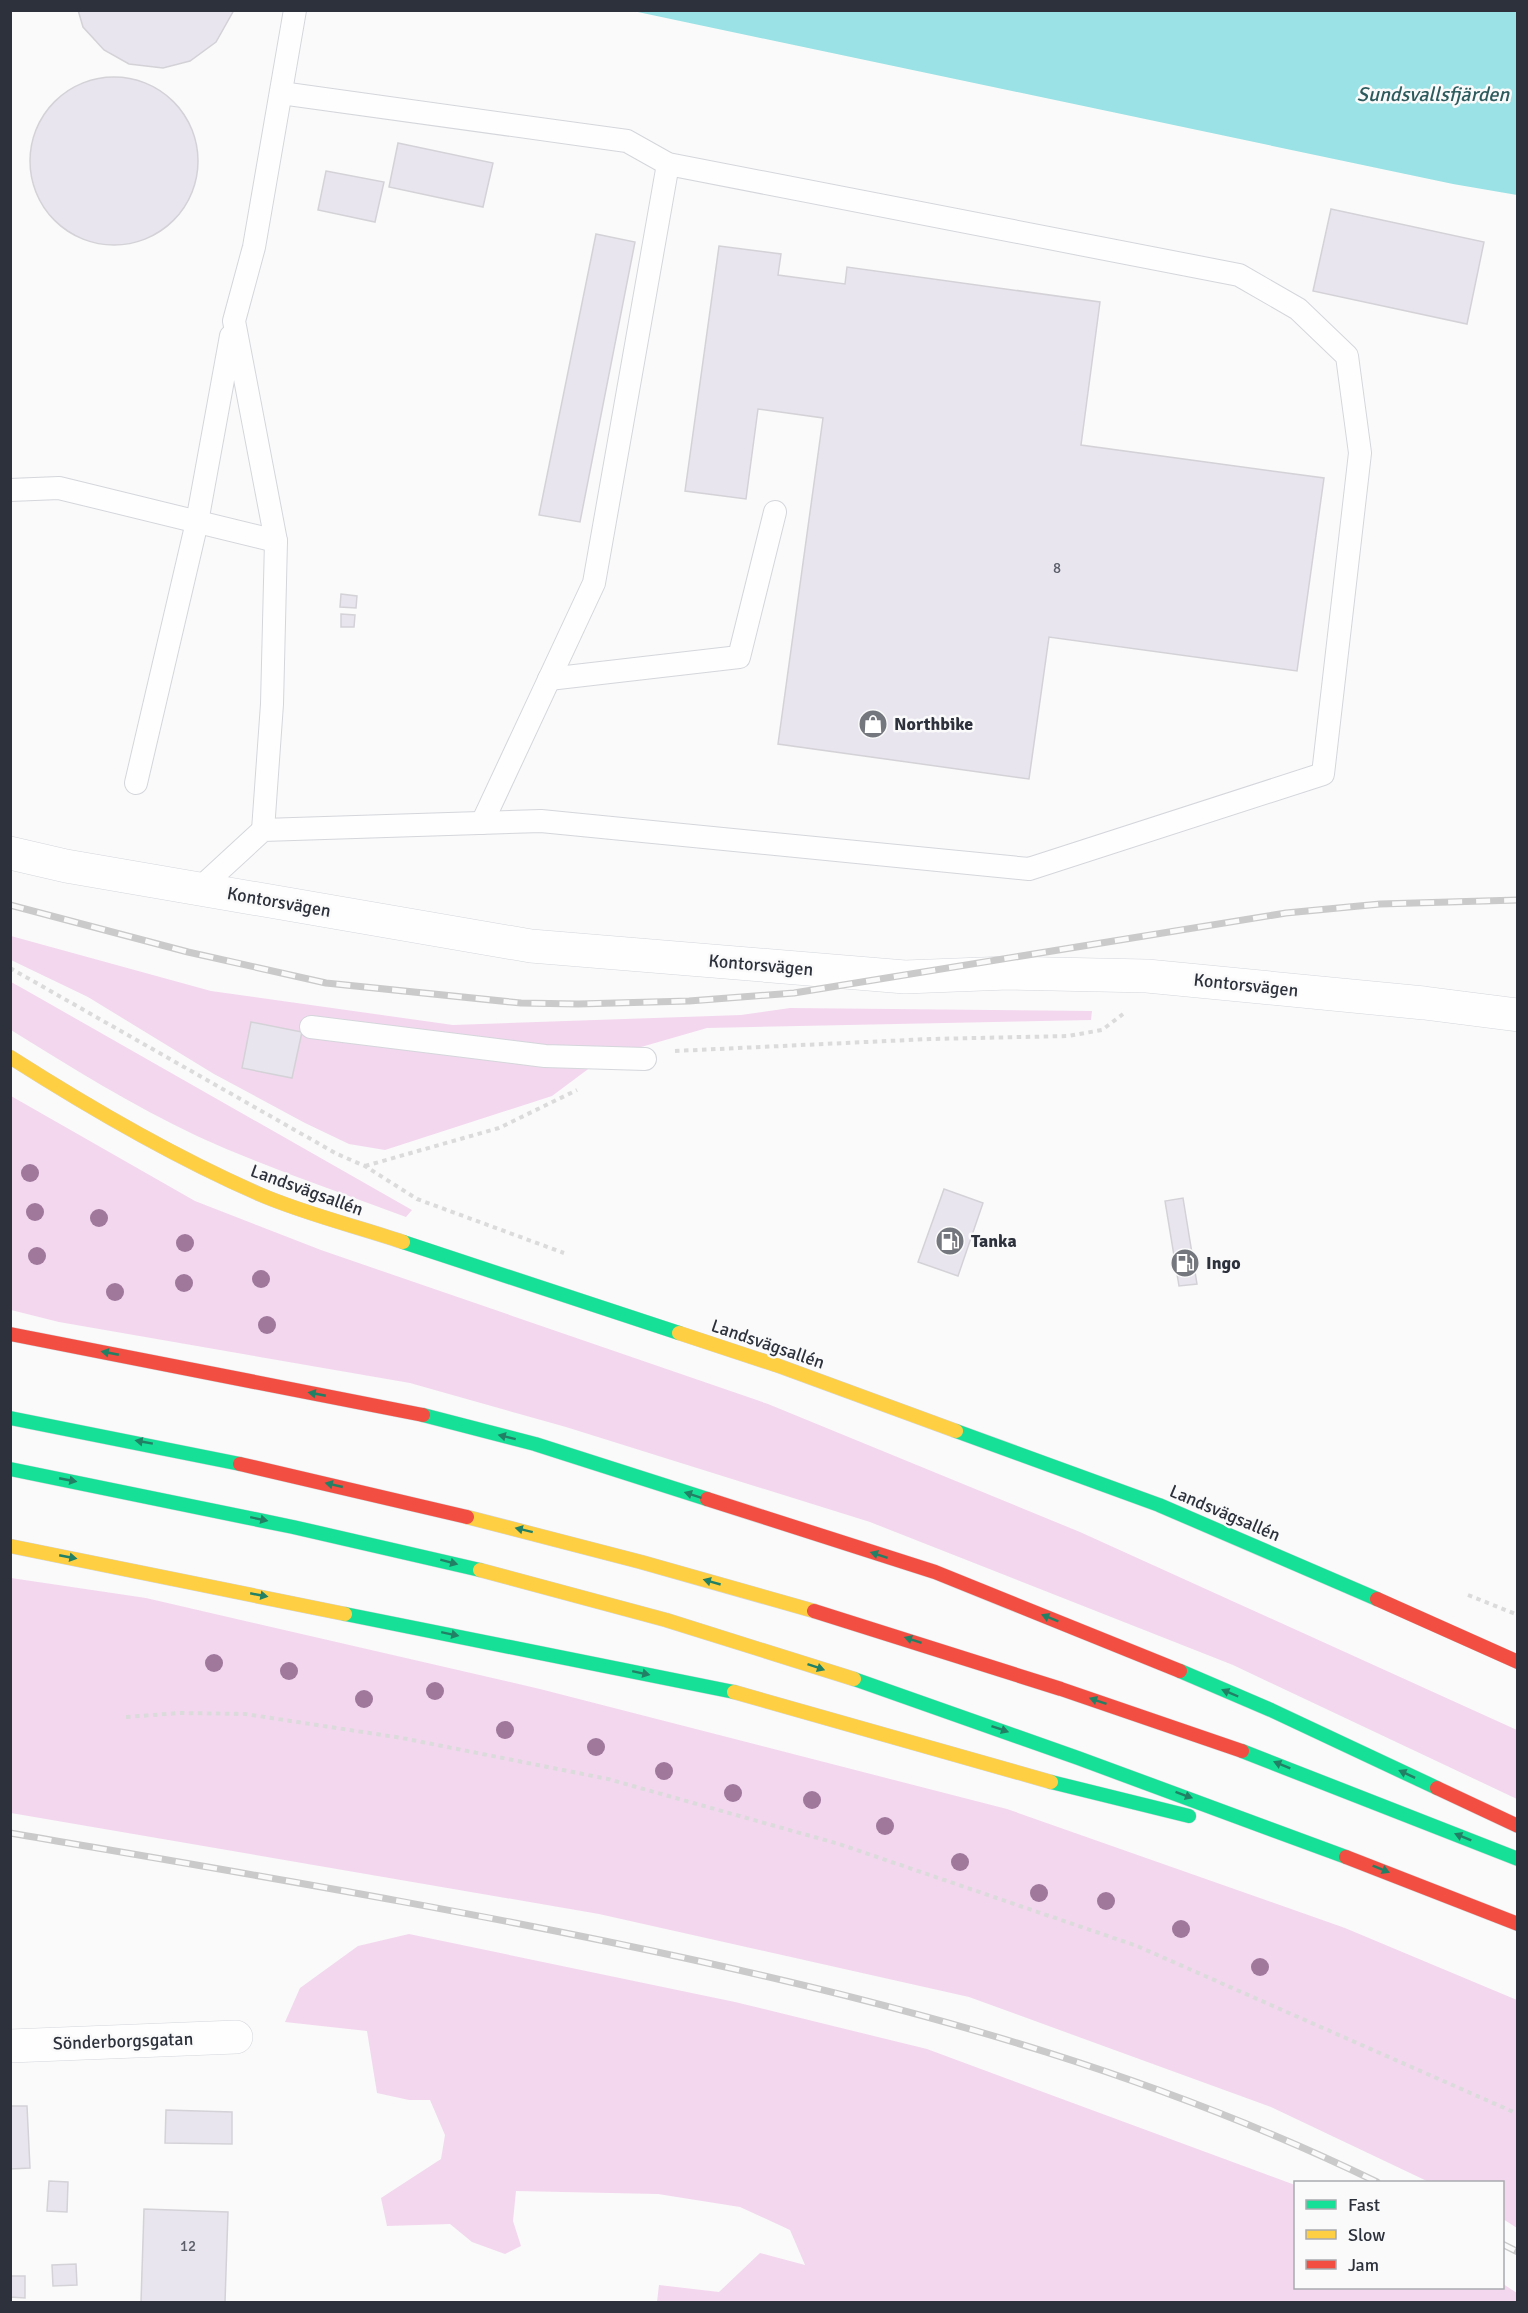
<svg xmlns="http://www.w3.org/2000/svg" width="1528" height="2313" font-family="Signika,sans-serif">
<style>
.green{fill:#f3d7ee}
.water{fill:#9ae2e5}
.building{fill:#e8e5ef;stroke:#d4d2d7;stroke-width:1.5}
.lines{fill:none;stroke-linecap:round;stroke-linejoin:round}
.lane-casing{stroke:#d4d6db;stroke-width:24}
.street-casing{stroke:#d4d6db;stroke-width:34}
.fast-casing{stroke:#d4d6db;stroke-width:15}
.slow-casing{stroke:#d4d6db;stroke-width:15}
.jam-casing{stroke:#d4d6db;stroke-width:15}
.path{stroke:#dbdbdb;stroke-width:4;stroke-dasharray:4.5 4.5;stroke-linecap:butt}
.lane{stroke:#fefefe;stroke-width:22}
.street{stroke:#fefefe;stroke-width:33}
.fast{stroke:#16e098;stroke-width:14}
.slow{stroke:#ffcf43;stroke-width:14}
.jam{stroke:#f24e42;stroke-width:14}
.rail-casing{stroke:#cacacb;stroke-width:7}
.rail{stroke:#fafafa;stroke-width:4.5;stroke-dasharray:14;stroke-linecap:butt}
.tree{fill:#9f789b}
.oneway{fill:#228065}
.labels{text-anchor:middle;stroke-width:5;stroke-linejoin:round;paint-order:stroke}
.number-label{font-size:15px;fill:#5b5e68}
.poi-label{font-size:18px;font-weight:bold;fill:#2c313b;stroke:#fafafa;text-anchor:start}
.street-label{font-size:18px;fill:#2c313b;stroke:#fafafa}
.water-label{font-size:20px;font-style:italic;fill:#2d5b5d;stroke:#fafafa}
</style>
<rect width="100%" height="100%" fill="#fafafa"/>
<g class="green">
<path d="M11,936L211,991L453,1025L741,1015L790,1008L1092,1011L1091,1020L707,1028L603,1058L552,1096L385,1150L349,1144L305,1123L214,1074L88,997L11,960Z"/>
<path d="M11,982L22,988L412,1210L406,1217C336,1191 265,1167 197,1136C133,1106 71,1067 11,1030Z"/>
<path d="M11,1096L195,1201L321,1250L768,1404L1080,1532L1517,1730V1799L1233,1665L870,1522L566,1427L410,1383L59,1322L11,1310Z"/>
<path d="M11,1578L146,1598L540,1689L1007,1809L1345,1928L1517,2000V2228L1503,2219L1502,2182H1429L1271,2107L969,1997L599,1914L11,1813Z"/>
<path d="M409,1934L735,2002L927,2049L1295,2185L1296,2288H1502L1503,2284L1517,2293V2302H657L659,2285L719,2292L760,2253L805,2265L790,2230L740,2207L658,2194L516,2191L513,2221L521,2246L505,2254L472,2242L450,2224L387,2226L381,2198L441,2159L445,2135L430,2100H409L377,2093L367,2031L285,2022L300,1988L358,1946Z"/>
</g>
<path class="water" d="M633,11H1517V195L1453,184Z"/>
<g class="building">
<path d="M78,10H234L216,42L190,61L163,68L129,64L104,50L83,27Z"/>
<circle cx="114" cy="161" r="84"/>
<path d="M398,143L493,163L483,207L389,187Z"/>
<path d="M326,171L384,182L375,222L318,210Z"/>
<path d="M1331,209L1484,242L1467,324L1313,291Z"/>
<path d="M596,234L635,242L580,522L539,515Z"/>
<path d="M719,246L781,254L778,275L845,284L847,267L1100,302L1081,445L1324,478L1297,671L1049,637L1029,779L778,744L823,418L758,409L746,499L685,491Z"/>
<path d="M341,594L357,596L356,608L340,607Z"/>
<path d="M341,614L355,615L354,627H341Z"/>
<path d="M251,1022L302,1032L292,1078L242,1068Z"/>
<path d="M944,1189L983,1203L958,1276L918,1262Z"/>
<path d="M1183,1198L1197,1284L1179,1286L1165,1201Z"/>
<path d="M10,2106H27L30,2168L10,2169Z"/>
<path d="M166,2110L232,2112V2144L165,2143Z"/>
<path d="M49,2181L68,2182L67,2212L47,2211Z"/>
<path d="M144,2209L228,2212L225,2302H141Z"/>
<path d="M76,2264L77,2285L53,2286L52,2265Z"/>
<path d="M10,2276H25V2298L10,2297Z"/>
</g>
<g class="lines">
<g class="lane-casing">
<g id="lane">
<path d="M10,490L59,488L276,541"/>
<path d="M549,679L739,657L775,512"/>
<path d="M136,783L197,522L231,336"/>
<path d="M482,823L594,583L668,164"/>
<path d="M263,830L272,704L276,541L234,321L254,247L295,10"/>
<path d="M200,888L263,830L541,821L1029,869L1323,774L1360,453L1347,356L1298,309L1239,275L668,164L627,141L281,93"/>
<path d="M311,1027L545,1056L645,1059"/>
</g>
</g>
<g class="street-casing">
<g id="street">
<path d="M10,853L66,866L531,946L905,977L1008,973L1147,976L1424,1003L1518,1015"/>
<path d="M10,2046L236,2037"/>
</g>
</g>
<g class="fast-casing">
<g id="fast">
<path d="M403,1242L679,1333"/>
<path d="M423,1415L535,1444L707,1499"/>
<path d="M10,1418L240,1464"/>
<path d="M956,1431L1159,1505L1377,1599"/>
<path d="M10,1469L293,1527L480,1570"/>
<path d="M345,1614L734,1692"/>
<path d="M1180,1671L1271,1710L1437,1788"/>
<path d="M854,1679L1078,1758L1346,1857"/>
<path d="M1242,1751L1518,1859"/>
<path d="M1051,1782L1189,1816"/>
</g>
</g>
<g class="slow-casing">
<g id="slow">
<path d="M10,1057C90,1108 172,1156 259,1194C305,1214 356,1226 403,1242"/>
<path d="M679,1333L779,1366L956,1431"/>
<path d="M467,1517L641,1562L814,1611"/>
<path d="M10,1546L345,1614"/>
<path d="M480,1570L666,1620L854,1679"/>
<path d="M734,1692L1051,1782"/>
</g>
</g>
<g class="jam-casing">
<g id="jam">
<path d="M10,1334L423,1415"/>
<path d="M240,1464L467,1517"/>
<path d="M707,1499L935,1572L1180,1671"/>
<path d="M1377,1599L1518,1662"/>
<path d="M814,1611L1061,1689L1242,1751"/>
<path d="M1437,1788L1518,1826"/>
<path d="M1346,1857L1518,1924"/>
</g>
</g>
<g class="path">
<path d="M10,968L337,1154L365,1166L417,1199L564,1253"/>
<path d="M675,1051L930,1039L1068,1036L1102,1030L1123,1014"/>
<path d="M365,1166L499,1128L577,1090"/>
<path d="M1468,1595L1518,1615"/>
<path d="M126,1717L180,1713L245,1714L402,1738L608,1779L839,1844L1137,1946L1518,2114"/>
</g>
<use href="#lane" class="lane"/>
<use href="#street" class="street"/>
<use href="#fast" class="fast"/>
<use href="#slow" class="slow"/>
<use href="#jam" class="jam"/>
<g class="rail-casing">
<g id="rail">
<path d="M10,905L188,952L326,983L521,1003L578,1004L689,1001L794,993L1286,913L1380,904L1518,900"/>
<path d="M10,1833C242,1873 473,1911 703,1962C934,2013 1163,2078 1377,2182"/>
<path d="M1502,2244L1518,2252"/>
</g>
</g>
<use href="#rail" class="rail"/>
</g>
<g class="tree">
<circle cx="30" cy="1173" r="9"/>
<circle cx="35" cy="1212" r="9"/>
<circle cx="99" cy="1218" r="9"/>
<circle cx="185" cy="1243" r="9"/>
<circle cx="37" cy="1256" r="9"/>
<circle cx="261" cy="1279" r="9"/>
<circle cx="184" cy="1283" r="9"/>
<circle cx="115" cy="1292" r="9"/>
<circle cx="267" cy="1325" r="9"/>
<circle cx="214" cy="1663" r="9"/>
<circle cx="289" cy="1671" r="9"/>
<circle cx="435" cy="1691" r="9"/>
<circle cx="364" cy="1699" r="9"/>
<circle cx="505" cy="1730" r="9"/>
<circle cx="596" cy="1747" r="9"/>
<circle cx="664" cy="1771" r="9"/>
<circle cx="733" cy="1793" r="9"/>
<circle cx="812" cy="1800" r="9"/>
<circle cx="885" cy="1826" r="9"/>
<circle cx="960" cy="1862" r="9"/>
<circle cx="1039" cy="1893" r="9"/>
<circle cx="1106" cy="1901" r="9"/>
<circle cx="1181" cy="1929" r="9"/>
<circle cx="1260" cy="1967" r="9"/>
</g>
<defs><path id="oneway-solid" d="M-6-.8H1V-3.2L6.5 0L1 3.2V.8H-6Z" transform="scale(1.5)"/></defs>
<g class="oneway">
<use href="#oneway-solid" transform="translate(110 1353) rotate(-169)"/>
<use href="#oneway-solid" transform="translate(317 1394) rotate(-169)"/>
<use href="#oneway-solid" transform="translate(507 1437) rotate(-166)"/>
<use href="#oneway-solid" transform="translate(144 1442) rotate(-170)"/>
<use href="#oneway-solid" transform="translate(68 1480) rotate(11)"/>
<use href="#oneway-solid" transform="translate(334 1485) rotate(-167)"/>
<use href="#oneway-solid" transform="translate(693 1495) rotate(-162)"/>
<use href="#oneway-solid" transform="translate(259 1519) rotate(12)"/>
<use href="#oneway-solid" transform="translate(524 1530) rotate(-166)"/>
<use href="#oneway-solid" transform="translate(879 1555) rotate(-162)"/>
<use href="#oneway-solid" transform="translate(68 1557) rotate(11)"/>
<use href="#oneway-solid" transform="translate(449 1562) rotate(15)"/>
<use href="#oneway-solid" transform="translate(712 1582) rotate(-164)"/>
<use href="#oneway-solid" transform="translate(259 1595) rotate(11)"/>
<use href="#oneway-solid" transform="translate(1050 1618) rotate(-158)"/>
<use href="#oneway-solid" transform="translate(450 1634) rotate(12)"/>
<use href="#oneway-solid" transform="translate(913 1640) rotate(-162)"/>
<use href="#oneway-solid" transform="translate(816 1667) rotate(19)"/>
<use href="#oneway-solid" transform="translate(641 1673) rotate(12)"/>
<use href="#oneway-solid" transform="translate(1230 1693) rotate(-157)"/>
<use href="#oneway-solid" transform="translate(1098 1701) rotate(-161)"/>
<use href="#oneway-solid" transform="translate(1000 1729) rotate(19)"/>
<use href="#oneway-solid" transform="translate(1282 1765) rotate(-158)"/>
<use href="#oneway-solid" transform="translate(1407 1774) rotate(-155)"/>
<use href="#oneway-solid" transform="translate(1184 1795) rotate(20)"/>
<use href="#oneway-solid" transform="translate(1463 1837) rotate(-158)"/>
<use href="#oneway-solid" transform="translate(1381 1869) rotate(22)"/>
</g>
<defs>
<g id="shop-disc" transform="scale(1.5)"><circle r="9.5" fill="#74777e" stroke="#fafafa"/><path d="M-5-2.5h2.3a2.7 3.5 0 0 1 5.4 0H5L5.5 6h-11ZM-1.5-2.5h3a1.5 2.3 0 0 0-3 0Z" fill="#fff"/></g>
<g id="fuel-disc" transform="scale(1.5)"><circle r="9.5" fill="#74777e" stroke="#fafafa"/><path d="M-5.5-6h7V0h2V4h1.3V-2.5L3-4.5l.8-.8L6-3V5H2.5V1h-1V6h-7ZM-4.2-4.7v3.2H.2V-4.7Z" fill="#fff"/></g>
</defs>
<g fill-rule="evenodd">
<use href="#shop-disc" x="873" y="724"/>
<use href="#fuel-disc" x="950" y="1241"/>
<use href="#fuel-disc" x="1185" y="1263"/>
</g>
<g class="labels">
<g class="number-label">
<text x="1057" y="573">8</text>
<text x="188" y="2251">12</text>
</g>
<g class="poi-label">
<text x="894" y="730">Northbike</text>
<text x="971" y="1247">Tanka</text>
<text x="1206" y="1269">Ingo</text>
</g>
<g class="street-label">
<text transform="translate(279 902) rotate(10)" y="6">Kontorsvägen</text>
<text transform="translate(761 965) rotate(5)" y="6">Kontorsvägen</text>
<text transform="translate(1246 985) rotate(6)" y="6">Kontorsvägen</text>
<text transform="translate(307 1190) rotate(20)" y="6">Landsvägsallén</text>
<text transform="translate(768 1344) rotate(19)" y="6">Landsvägsallén</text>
<text transform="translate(1225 1513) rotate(23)" y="6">Landsvägsallén</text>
<text transform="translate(123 2041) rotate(-2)" y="6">Sönderborgsgatan</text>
</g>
<g class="water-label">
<text x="1433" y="101">Sundsvallsfjärden</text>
</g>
</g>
<rect width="1528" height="2313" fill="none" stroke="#2c313b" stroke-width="24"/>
<rect x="1294" y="2181" width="210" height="108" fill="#fafafa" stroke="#a8aaae" stroke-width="1.5"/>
<rect x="1306" y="2200" width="30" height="9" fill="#16e098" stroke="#a8aaae" stroke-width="1.5"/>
<text x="1348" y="2211" font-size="18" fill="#2c313b">Fast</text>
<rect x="1306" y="2230" width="30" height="9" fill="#ffcf43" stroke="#a8aaae" stroke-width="1.5"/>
<text x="1348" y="2241" font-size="18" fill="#2c313b">Slow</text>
<rect x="1306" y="2260" width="30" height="9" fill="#f24e42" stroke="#a8aaae" stroke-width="1.5"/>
<text x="1348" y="2271" font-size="18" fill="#2c313b">Jam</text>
</svg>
